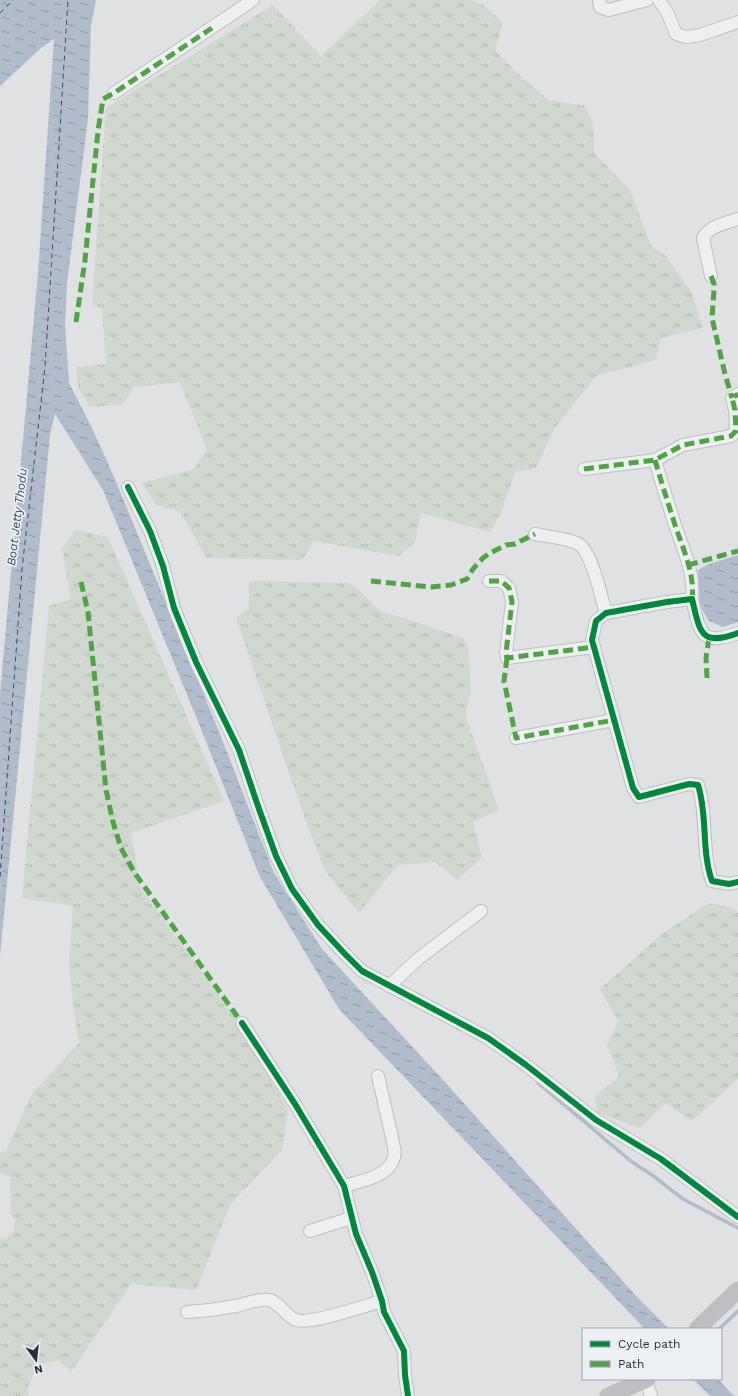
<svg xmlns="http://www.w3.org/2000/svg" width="738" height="1396" font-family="'Work Sans',sans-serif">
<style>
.grass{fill:url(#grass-tufts)}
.water{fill:url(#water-ripples)}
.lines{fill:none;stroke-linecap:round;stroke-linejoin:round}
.stream{stroke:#b0bccb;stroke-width:3.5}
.ferry{stroke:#384b69;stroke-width:1;stroke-dasharray:5 4;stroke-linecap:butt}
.minor-casing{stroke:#bdbfc1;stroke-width:14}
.minor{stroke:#eeeff0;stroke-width:12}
.secondary{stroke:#bdbfc3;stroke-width:17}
.quiet{stroke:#51a445;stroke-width:5;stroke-dasharray:10 5;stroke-linecap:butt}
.cycleway-casing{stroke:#eceff3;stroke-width:8}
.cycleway{stroke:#00873e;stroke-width:6}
.labels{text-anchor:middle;stroke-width:3.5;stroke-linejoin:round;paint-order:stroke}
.water-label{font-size:12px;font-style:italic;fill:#384b69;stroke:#eceff3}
</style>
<defs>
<pattern id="grass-tufts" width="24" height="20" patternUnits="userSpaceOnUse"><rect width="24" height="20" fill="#cfd7cf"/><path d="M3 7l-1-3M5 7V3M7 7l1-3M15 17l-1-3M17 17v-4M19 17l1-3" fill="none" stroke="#b2b9b2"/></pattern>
<pattern id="water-ripples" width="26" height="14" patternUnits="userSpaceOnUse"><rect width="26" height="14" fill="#b0bccb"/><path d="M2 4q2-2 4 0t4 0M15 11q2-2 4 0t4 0" fill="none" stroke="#8f99a6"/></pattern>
</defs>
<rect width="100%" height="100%" fill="#dfe1e3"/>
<g class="grass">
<path d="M380,0H472L483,5L503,23L495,50L517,73L548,100L586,106L593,123L594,153L630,190L651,246L666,256L693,295L702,328L661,338L656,360L596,376L554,429L536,468L515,472L501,513L490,532L421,513L415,542L399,556L314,541L302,560L207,558L180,512L156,505L142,483L194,469L207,450L180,382L134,387L123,404L90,407L78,388L76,367L106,364L102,310L92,304L106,108L273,5L321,56Z"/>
<path d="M75,530L108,537L224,801L131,833L140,887L235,1018L288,1110L282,1150L230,1205L196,1290L131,1284L71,1372L59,1360L37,1365L27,1390L29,1396H0V1238L5,1239L14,1232L15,1219L11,1215L10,1177L0,1173V1152L6,1151L32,1094L79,1043L73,1004L69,964L73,906L22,898L49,606L71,599L62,549Z"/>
<path d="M249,581L350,583L362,593L381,612L404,618L463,638L468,649L471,693L465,714L499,810L473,822L482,857L458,880L435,862L398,865L359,913L326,872L305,819L236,618L249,608Z"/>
<path d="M709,903L733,908L738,912V1079L692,1121L666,1103L640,1128L598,1113L595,1097L619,1076L607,1045L618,1021L600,989L664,932Z"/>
</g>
<g class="water">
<path d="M0,0H96L91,25L88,119L67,283L65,325L69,383L92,428L114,477L220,734L274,873L322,949L444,1081L637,1297L669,1329H645L339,1009L260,877L199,724L103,490L55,414L50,435L0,956V694L38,273L54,39L40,49L0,86Z"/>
<path d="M738,555V622L723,627L709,621L700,606L698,570L709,564Z"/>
<path d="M693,1379H718L734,1396H710Z"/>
</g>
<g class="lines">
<g class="stream">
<path d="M538,1083L632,1162L652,1175L683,1199L738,1228"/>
<path d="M719,1329L738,1311"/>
</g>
<g class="ferry">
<path d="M0,13L13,0"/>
<path d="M0,877L22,569L45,367L68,0"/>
</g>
<g class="minor-casing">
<g id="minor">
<path d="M599,0L600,7L609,10L647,0"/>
<path d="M659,0L668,14L676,34L686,37L700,35L738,22"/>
<path d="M114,93L253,0"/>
<path d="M711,276L703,238C709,226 726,223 738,219"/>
<path d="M655,460C661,481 668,503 675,525C683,549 695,573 692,599"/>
<path d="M584,469L655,460L683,445L731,436L736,431L735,410L732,398L738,394"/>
<path d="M128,487L150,531L163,566L174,608L196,662L239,750L259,809L276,856L292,889L318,925L344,953L362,971L488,1038L526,1065L596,1120L661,1159L738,1217"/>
<path d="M535,534C546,536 568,539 577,543C592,550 601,597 606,613"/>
<path d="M489,581H501L509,588L512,602L506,653L507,658L594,647"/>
<path d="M738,633C700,647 700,632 692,599L667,602L606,613L596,621L592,640L633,788L639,797L689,784L698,785C708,816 701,850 712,881L729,884L738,882"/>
<path d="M516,738L614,720"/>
<path d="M389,986L418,959L481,911"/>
<path d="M242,1023L295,1104L344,1186L356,1234L372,1272L382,1301L384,1312L404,1351L405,1375L408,1396"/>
<path d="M344,1186C359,1181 386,1178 393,1160C396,1155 394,1148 393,1142L378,1076"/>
<path d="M310,1231L351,1218"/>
<path d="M187,1312C204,1311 220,1309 236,1306C246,1304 258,1298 269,1300C280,1302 285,1316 296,1320C310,1325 364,1306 382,1301"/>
<path d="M646,1380L651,1396"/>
</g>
</g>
<use href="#minor" class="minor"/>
<g class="secondary">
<path d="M697,1329L738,1290"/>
<path d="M608,1396L647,1379"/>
</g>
<g class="quiet">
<path d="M711,276L714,284V290L712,318L725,374L732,398"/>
<path d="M76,322L85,260L98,131L103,99L114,93L212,28"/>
<path d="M655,460C661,481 668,503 675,525C683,549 695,573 692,599"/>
<path d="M584,469L655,460L683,445L731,436L736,431L735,410L732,398L738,394"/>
<path d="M688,565L738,551"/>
<path d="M371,581L431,587L451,585L467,579L473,569L483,558L490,553L506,545L515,544L535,534"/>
<path d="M489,581H501L509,588L512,602L506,653L507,658L594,647"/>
<path d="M81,582L88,612L106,790L113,822L121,848L134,872L242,1023"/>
<path d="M507,658L504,681L516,738L614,720"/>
<path d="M707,678L706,658L709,638"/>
</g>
<g class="cycleway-casing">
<g id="cycleway">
<path d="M128,487L150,531L163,566L174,608L196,662L239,750L259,809L276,856L292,889L318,925L344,953L362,971L488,1038L526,1065L596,1120L661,1159L738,1217"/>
<path d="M738,633C700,647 700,632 692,599L667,602L606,613L596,621L592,640L633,788L639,797L689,784L698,785C708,816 701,850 712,881L729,884L738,882"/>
<path d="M242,1023L295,1104L344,1186L356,1234L372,1272L382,1301L384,1312L404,1351L405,1375L408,1396"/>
</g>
</g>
<use href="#cycleway" class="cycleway"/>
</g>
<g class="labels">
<g class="water-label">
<text transform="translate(17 517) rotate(-83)" y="4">Boat Jetty Thodu</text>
</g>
</g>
<rect x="582" y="1328" width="140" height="52" fill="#eceff3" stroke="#9ea2a9"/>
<rect x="590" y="1341" width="20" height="6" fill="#00873e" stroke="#9ea2a9"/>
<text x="618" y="1348" font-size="12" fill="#282e3a">Cycle path</text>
<rect x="590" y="1361" width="20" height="6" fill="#51a445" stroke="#9ea2a9"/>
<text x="618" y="1368" font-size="12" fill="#282e3a">Path</text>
<g transform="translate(36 1360) rotate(165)" stroke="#eceff3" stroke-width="3" paint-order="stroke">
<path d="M0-3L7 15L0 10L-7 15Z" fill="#282e3a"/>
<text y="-6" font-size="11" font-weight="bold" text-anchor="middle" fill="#282e3a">N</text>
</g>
</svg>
